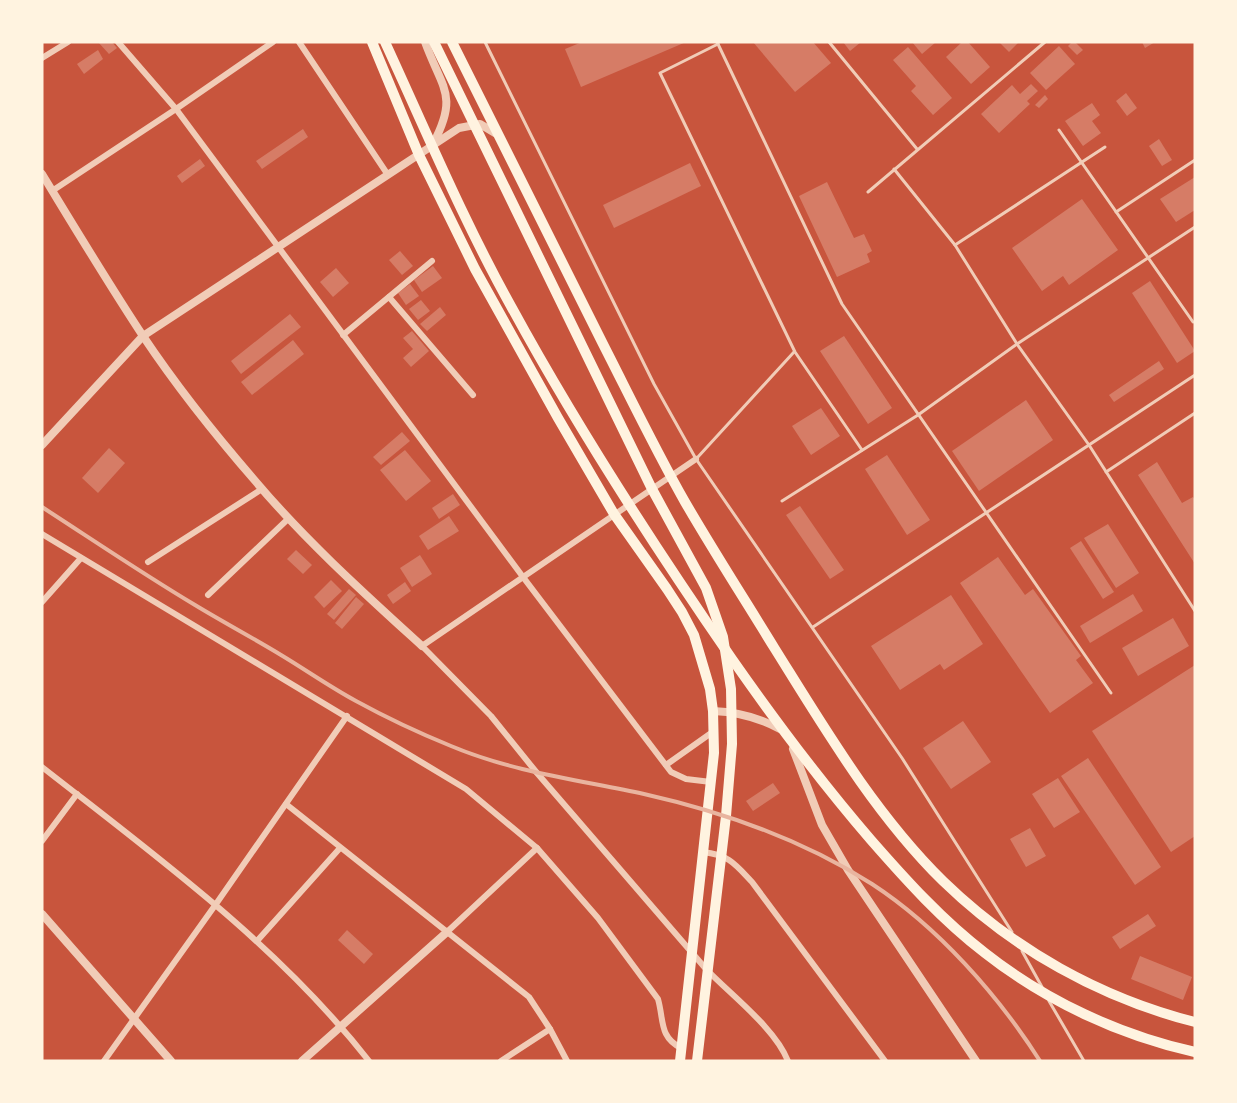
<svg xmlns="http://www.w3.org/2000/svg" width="1237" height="1103" font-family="'Fira Sans Condensed',sans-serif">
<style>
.building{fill:#d67c66}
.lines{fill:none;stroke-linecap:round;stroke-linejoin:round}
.service{stroke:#f1ccb7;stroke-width:3}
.minor{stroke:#f1ccb7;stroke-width:6}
.tertiary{stroke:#f1ccb7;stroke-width:8}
.trunk{stroke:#fff3e0;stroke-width:10}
.motorway{stroke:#fff3e0;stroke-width:10}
.rail{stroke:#e9b49f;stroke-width:4}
</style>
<rect width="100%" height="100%" fill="#c8553d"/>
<g class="building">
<path d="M98,42H112L117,48L109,54Z"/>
<path d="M582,42H686L581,87L565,49Z"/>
<path d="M753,42H813L831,63L795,92Z"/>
<path d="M843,42H861L850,51Z"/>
<path d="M912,42H936L922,54Z"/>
<path d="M962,42H968L990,67L971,84L946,57Z"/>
<path d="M999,42H1019L1009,52Z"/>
<path d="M1072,42H1075L1083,50L1077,55L1068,46Z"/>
<path d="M1142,42H1155L1145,48Z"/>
<path d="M1059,46L1075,64L1046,90L1030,73Z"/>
<path d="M908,47L952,98L933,115L911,91L916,86L893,60Z"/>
<path d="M98,50L103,59L84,74L77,64Z"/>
<path d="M1031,84L1038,91L1027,101L1030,104L999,133L981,114L1012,85L1020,94Z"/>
<path d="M1126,93L1137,108L1127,116L1116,101Z"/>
<path d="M1045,95L1048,99L1039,108L1035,105Z"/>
<path d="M1092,103L1100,115L1092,121L1101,133L1083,146L1065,121Z"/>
<path d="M303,129L308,137L262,169L256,161Z"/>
<path d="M1159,139L1172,160L1162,166L1149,146Z"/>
<path d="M200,159L205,166L182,183L177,176Z"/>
<path d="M690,163L701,186L614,228L603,205Z"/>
<path d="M1195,177V210L1176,222L1160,199Z"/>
<path d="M827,182L854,238L864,234L872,251L867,254L870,262L837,277L799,196Z"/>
<path d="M1082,199L1118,250L1069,285L1063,276L1042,291L1012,248Z"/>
<path d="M400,251L413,266L402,275L389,260Z"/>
<path d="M433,266L442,278L422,292L414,280Z"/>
<path d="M336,268L349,283L333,297L320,282Z"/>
<path d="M1150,281L1195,351L1177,363L1132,293Z"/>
<path d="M410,284L419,296L406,305L398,293Z"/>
<path d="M421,300L430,311L418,320L409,309Z"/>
<path d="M440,307L446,315L427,331L420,324Z"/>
<path d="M290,314L301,327L241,374L231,361Z"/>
<path d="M412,331L429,351L411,367L403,358L413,349L403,338Z"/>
<path d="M844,336L892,408L868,424L820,351Z"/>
<path d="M293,340L304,354L252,395L241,382Z"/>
<path d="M1159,361L1164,369L1114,402L1109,395Z"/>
<path d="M1026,400L1053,440L979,491L952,451Z"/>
<path d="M821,408L840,436L811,455L792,426Z"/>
<path d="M402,432L410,441L381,465L373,457Z"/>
<path d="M109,448L125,463L98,493L82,478Z"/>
<path d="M405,450L431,481L406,501L380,470Z"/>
<path d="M887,455L930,520L907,535L865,469Z"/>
<path d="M1157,462L1182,503L1193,497L1195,500V564L1138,475Z"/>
<path d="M453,494L460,505L439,519L432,508Z"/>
<path d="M800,506L844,570L830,579L786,515Z"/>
<path d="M449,516L459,531L428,550L419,536Z"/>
<path d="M1108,524L1139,573L1116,588L1084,538Z"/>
<path d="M1081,541L1114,592L1103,599L1070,548Z"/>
<path d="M296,550L312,565L303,574L287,559Z"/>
<path d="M420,555L432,574L412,587L400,568Z"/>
<path d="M998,557L1025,595L1033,589L1081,656L1076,660L1093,683L1050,713L960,583Z"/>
<path d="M331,580L342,591L324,608L314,597Z"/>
<path d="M405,582L411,591L393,604L387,595Z"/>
<path d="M349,589L356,595L334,620L327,614Z"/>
<path d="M1133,594L1143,611L1090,643L1080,626Z"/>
<path d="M951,595L983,644L944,670L940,664L900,690L871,646Z"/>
<path d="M356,597L364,604L342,629L335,623Z"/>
<path d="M1173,618L1189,646L1138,676L1122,648Z"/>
<path d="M1195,665V836L1171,852L1092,731Z"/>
<path d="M963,721L991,762L951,789L923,748Z"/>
<path d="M1088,758L1161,867L1135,885L1061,776Z"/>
<path d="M1058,778L1080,812L1054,828L1032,794Z"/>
<path d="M773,783L780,793L753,811L746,801Z"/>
<path d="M1030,828L1046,856L1026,867L1010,839Z"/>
<path d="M1148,914L1156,926L1120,949L1112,937Z"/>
<path d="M347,930L373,954L364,964L338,940Z"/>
<path d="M1140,956L1192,977L1183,1000L1131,979Z"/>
</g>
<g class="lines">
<g class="service">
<path d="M485,42L654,384L696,459L902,758L1012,932"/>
<path d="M717,42L842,304L1111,693"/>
<path d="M829,42L917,149"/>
<path d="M718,44L660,73L795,352L862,450"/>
<path d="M1059,130L1193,322"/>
<path d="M1105,147L955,245L1017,344L1089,445L1195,611"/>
<path d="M894,169L955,245"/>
<path d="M868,192L1045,42"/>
<path d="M1116,212L1195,160"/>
<path d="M697,458L794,352"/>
<path d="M1106,472L1195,413"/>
<path d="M782,501L918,415L1017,344L1195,227"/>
<path d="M813,627L1195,375"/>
<path d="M1022,951L1042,987"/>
<path d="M1049,1001L1084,1061"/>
</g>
<g class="minor">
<path d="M118,42L176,109L523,577L671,772L686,779L711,782"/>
<path d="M299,42L388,175"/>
<path d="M42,58L68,42"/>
<path d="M52,191L176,109L273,42"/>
<path d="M389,297L473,395"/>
<path d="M343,335L432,261"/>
<path d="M696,459L422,646L491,716L537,773L706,969C731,995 775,1028 788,1061"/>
<path d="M42,534L466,789L537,848L598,918L658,999C664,1020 659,1037 681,1048"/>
<path d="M148,562L262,489"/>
<path d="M208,595L289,518"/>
<path d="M42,602L81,558"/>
<path d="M666,765L714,731"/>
<path d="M42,767C157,857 278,945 369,1061"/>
<path d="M286,804L529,997L550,1029L567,1061"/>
<path d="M42,841L77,794"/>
<path d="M703,852C729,855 735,864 752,882L885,1061"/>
<path d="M447,932L537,848"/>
<path d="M257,941L340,848"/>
<path d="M104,1061L216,904L347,716"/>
<path d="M501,1061L550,1029"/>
</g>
<g class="tertiary">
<path d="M425,42C442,89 459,95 433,144"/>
<path d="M42,174C75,228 108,283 143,336C177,387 217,437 257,483C307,542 365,594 422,646"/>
<path d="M42,445L143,336L459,128L480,124L495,133"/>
<path d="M713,711C738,712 758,717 780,729"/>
<path d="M793,749L822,825L848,870L976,1061"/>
<path d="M42,914L171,1061"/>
<path d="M302,1061L447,932"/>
</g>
<g class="trunk">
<path d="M372,42L419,155L475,269L558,418L614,514L667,589L682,612L694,635L710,689L713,711L714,753L680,1061"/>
<path d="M434,42L652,489L706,588L723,637L731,689L732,744L726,816L697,1061"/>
</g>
<g class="motorway">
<path d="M385,42C426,131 464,222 512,308C578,429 654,546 732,659C776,722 821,782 871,840C906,880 942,920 985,953C1046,1001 1119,1035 1195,1052"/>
<path d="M452,42C502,143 552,244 603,344C630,397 656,451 685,502C714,552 745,600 775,649C825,729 875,814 943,881C1013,949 1100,998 1195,1022"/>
</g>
<path class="rail" d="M42,507C93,540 143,574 195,605C223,622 253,638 281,655C306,670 330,687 356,701C387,718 419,733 451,746C513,772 579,780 644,794C724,812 803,840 872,884C938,927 998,995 1040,1061"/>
</g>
<rect width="1237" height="1103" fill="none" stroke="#fff3e0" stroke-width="87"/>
</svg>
